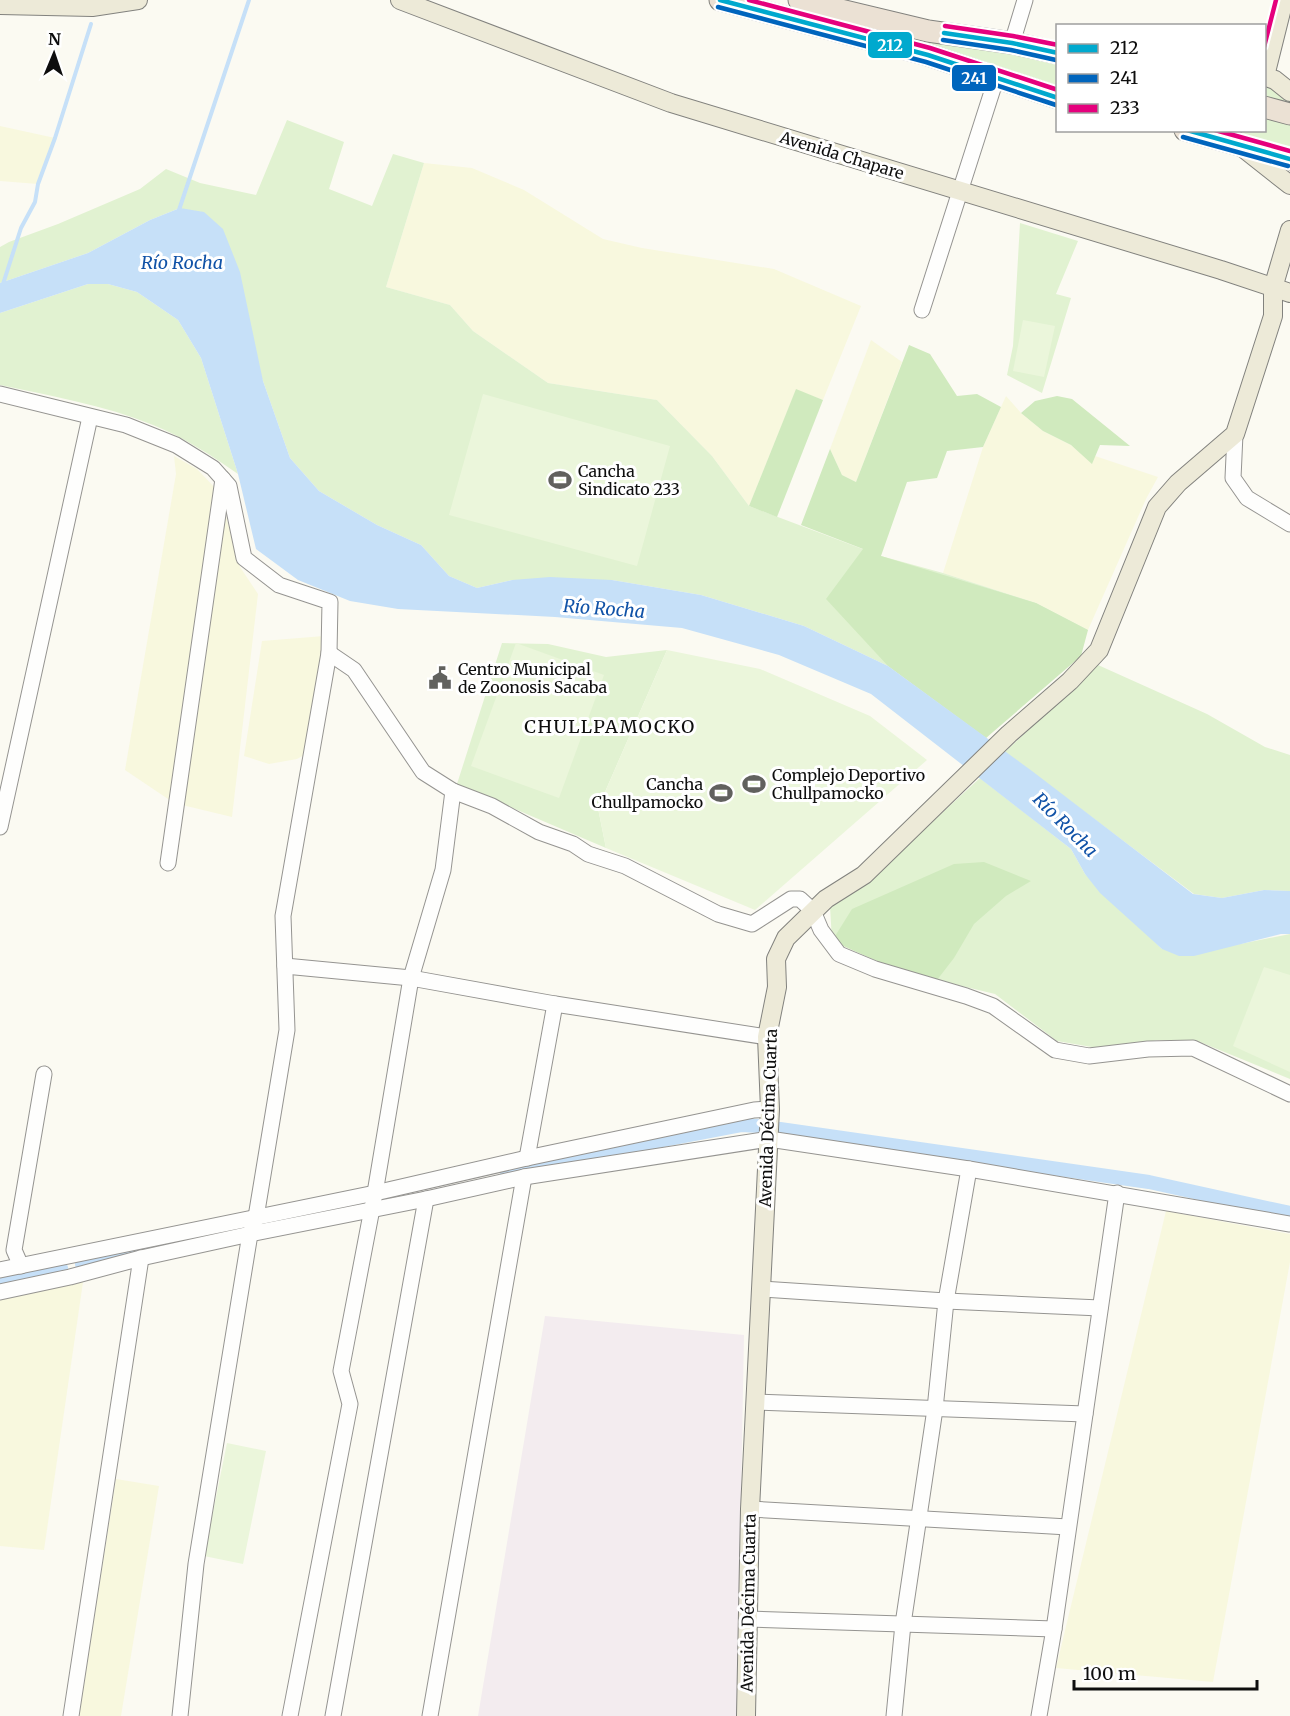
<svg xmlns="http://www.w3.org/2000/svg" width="1290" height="1716" font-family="Merriweather,serif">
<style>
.industrial{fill:#f3ecef}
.farmland{fill:#f8f8de}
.green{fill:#e1f2d1}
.forest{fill:#d0eabe}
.pitch{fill:#ebf6db}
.water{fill:#c6e0f8}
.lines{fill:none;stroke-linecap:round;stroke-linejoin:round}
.stream{stroke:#c6e0f8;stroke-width:4}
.canal{stroke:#c6e0f8;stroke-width:14}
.minor-casing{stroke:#959491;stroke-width:17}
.major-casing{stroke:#82827e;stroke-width:20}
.highway-casing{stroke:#82827e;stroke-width:23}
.minor{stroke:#fefefd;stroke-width:15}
.major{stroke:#edead8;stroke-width:18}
.highway{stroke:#ebe1d4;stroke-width:21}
.bus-1-casing{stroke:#fff;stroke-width:9}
.bus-2-casing{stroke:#fff;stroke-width:9}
.bus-3-casing{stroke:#fff;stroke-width:9}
.bus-1{stroke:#00a9ce;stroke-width:4.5}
.bus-2{stroke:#0065bd;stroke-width:4.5}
.bus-3{stroke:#e5007d;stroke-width:4.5}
.labels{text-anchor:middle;stroke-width:6;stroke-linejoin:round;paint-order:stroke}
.street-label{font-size:16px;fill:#0e0e0e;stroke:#fff}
.poi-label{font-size:16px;fill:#0e0e0e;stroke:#fff;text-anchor:start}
.water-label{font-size:18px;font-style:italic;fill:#1052a7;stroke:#fff}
.neighbourhood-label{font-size:18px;letter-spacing:1.5px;fill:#0e0e0e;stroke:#fff}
.line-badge{stroke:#fff;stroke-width:2}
.badge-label{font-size:16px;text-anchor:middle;font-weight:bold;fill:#fff}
</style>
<rect width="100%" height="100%" fill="#fbfaf2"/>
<path class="industrial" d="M545,1316L744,1335L737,1716H478Z"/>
<g class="farmland">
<path d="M0,126L55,138L38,184L0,181Z"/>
<path d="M424,163L472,168L524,190L603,239L642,248L774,269L861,306L823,400L796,390L749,506L712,456L657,400L548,383L473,331L450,305L386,287Z"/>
<path d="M871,340L902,362L856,482L842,475L830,449Z"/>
<path d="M1006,396L1021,413L1043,431L1071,445L1092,463L1095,456L1158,477L1146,499L1088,630L1036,603L943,573L983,447Z"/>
<path d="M174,456L197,469L216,489L171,801L125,770L176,474Z"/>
<path d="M225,513L240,567L258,594L232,817L178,804Z"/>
<path d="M324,636L304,755L297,759L269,764L244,756L262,641Z"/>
<path d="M1166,1211L1290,1234V1262L1213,1682L1056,1668Z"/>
<path d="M83,1282L44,1550L0,1546V1299Z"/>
<path d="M116,1479L159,1486L121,1716H79Z"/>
</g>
<g class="green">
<path d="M908,37L1057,61V90Z"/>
<path d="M1264,82L1273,86L1290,101V107L1265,100Z"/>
<path d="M1265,114L1290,121V152L1244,139L1234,131L1264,130Z"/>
<path d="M287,120L344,142L329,189L372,206L393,154L424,163L386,287L450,305L473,331L548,383L657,400L712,456L749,506L881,556L943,573L1036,603L1088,630L986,738L888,666L804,626L701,595L612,580H512L477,588L449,576L421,545L377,525L319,491L290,458L263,381L180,208L150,220L88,253L0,283V247L9,242L58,224L140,189L166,169L200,183L256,195Z"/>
<path d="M1020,223L1078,241L1056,294L1071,298L1042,393L1007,375L1013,346Z"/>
<path d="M88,284H108L137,292L178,320L201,358L238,474C211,455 183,437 153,425C104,405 51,396 0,385V313Z"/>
<path d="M502,643L548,644L606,657L667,650L598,808L606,848L457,784Z"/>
<path d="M1098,665L1207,714L1265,747L1290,755V891L1264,890L1222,898L1194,894L1005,752Z"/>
<path d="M980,778L1071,849L1085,874L1162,949L1240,944L1290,934V1079L1200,1042L1157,1040L1109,1050L1057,1041L995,994L937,980L832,941L830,906L867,882Z"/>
</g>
<g class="forest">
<path d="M909,345L930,354L957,396L977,394L1001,407L983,447L947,451L937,478L907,482L881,556L1036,603L1088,630L1081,656L986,738L888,666L826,599L863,549L801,525L830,449L842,475L856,482Z"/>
<path d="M796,389L823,400L777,517L749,506Z"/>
<path d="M1057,396L1072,399L1130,446L1100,445L1092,464L1071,445L1043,431L1021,413L1035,401Z"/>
<path d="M984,862L1031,881L1006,896L974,924L954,958L937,980L888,966L832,941L852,909L954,864Z"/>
</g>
<g class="pitch">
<path d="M1023,320L1055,326L1044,377L1013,371Z"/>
<path d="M483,394L670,446L637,566L449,515Z"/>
<path d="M516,643L604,675L559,798L471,766Z"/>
<path d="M667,650L760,669L870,716L927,760L755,910L606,848L598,808Z"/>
<path d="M1264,967L1290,975V1072L1233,1046Z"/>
<path d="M227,1443L266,1451L243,1564L204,1556Z"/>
</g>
<path class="water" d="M180,208L204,212L223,229L240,272L263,381L290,458L319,491L377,525L421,545L449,576L477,588L512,580L550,577L612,580L701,595L804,626L888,666L1032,771L1193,894L1222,898L1264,890L1290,891V934H1281L1194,956H1179L1162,949L1100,893L1085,874L1071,849L871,694L779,655L682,628L555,617L398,609L350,601L298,580L256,549L238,474L201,358L178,320L137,292L108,284H88L0,313V283L88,253L150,220Z"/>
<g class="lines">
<g class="stream">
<path d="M179,210L249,0"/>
<path d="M3,284L21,228L35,202L38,184L55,138L91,24"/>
</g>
<g class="canal">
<path d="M780,1129L1149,1182L1290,1213"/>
<path d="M506,1170L741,1125L760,1126"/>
<path d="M82,1264L194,1237"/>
<path d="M0,1281L61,1268"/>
</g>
<g class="minor-casing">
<g id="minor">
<path d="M1012,43L1025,0"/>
<path d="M922,310L997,76"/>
<path d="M0,394L126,425L176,445L213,468L229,486L244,558L279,585L330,602L329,653L283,916L287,1030L256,1217L250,1234L196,1564L180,1716"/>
<path d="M1235,434L1233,478L1247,498L1290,524"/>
<path d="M329,653L354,670L423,772L453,791L492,806L539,832L573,844L588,854L625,866L718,914L752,924L791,899H800L813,911L821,930L839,954L875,969L966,996L993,1006L1055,1050L1089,1056L1148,1049L1193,1048L1290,1094"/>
<path d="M0,827L90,417"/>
<path d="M168,863L223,479"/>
<path d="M285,966L411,978L555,1004L767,1037"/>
<path d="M527,1158L555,1004"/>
<path d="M21,1266L14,1250L44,1074"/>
<path d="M0,1270L375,1193L527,1158L754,1110L770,1109"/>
<path d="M761,1289L946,1301L1100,1308"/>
<path d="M0,1292L70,1277L141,1258L250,1234L426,1199L524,1177L769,1139L969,1169L1290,1224"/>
<path d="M756,1402L1085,1414"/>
<path d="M750,1509L1068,1527"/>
<path d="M748,1619L1054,1629"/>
<path d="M71,1716L141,1258"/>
<path d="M290,1716L350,1404L341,1371L375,1193L411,978L443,870L453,791"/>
<path d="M333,1716L426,1199"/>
<path d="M430,1716L524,1177"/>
<path d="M894,1716L903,1624L935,1409L946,1301L969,1169"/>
<path d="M1039,1716L1054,1629L1117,1193"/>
</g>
</g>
<g class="major-casing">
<g id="major">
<path d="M400,0L671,103L1221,270L1290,293"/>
<path d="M0,5L92,7L138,0"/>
<path d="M1264,76L1275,80L1290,92"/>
<path d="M1265,76L1284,0"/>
<path d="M1227,130L1238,144L1290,185"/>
<path d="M746,1716L750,1509L770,1109L767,1037L777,987L776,959L786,938L826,899L864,875L1009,734L1070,681L1099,650L1157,507L1178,483L1235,434L1273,316V288L1290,230"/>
</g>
</g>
<g class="highway-casing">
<g id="highway">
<path d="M720,0L928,55L1058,98"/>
<path d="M799,0L928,31L1012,43L1058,53"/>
<path d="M1264,107L1290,114"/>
<path d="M1185,130L1290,159"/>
</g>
</g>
<use href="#minor" class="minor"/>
<use href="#major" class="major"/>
<use href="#highway" class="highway"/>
<g class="bus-1-casing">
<g id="bus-1">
<path d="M720,0L928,55L1058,98"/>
<path d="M944,33L1012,43L1058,53"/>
<path d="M1187,130L1290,159"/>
</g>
</g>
<g class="bus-2-casing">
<g id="bus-2">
<path d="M718,7L926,62L1056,105"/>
<path d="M943,40L1011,50L1056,60"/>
<path d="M1183,137L1288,166"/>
</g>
</g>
<g class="bus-3-casing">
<g id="bus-3">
<path d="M749,0L930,48L1058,90"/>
<path d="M945,26L1013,36L1058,45"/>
<path d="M1264,47L1276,0"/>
<path d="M1215,130L1290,151"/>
</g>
</g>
<use href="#bus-1" class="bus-1"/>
<use href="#bus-2" class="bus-2"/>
<use href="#bus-3" class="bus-3"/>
</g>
<defs>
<g id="stadium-bare" transform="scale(1.8)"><path d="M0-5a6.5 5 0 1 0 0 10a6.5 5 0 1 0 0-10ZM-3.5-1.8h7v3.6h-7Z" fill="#61615e" stroke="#fff" stroke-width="2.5" paint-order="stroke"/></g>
<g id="civic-bare" transform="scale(1.8)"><path d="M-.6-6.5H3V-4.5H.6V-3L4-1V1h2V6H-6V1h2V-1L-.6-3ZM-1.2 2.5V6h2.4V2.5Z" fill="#61615e" stroke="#fff" stroke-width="2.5" paint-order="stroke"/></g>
</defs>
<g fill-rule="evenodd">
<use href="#stadium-bare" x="560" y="480"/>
<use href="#civic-bare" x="440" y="678"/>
<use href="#stadium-bare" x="754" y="784"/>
<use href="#stadium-bare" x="721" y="793"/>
</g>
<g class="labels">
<g class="street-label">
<text transform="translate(842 155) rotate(17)" y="6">Avenida Chapare</text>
<text transform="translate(768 1118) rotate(-88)" y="6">Avenida Décima Cuarta</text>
<text transform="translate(748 1603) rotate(-89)" y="6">Avenida Décima Cuarta</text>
</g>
<g class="poi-label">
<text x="578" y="477">Cancha<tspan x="578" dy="18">Sindicato 233</tspan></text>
<text x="458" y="675">Centro Municipal<tspan x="458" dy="18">de Zoonosis Sacaba</tspan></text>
<text x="772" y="781">Complejo Deportivo<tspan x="772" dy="18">Chullpamocko</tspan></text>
<text x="703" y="790" text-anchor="end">Cancha<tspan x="703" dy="18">Chullpamocko</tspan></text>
</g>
<g class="water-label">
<text x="182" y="269">Río Rocha</text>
<text transform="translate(604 609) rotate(4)" y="6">Río Rocha</text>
<text transform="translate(1065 825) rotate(45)" y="6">Río Rocha</text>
</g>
<g class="neighbourhood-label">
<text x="610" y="733">CHULLPAMOCKO</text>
</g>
</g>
<g class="line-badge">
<rect x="867" y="31" width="46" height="28" rx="6" fill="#00a9ce"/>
<rect x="951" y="64" width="46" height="28" rx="6" fill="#0065bd"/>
</g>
<g class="badge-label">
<text x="890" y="51">212</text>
<text x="974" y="84">241</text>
</g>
<rect x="1056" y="24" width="210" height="108" fill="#ffffff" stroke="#9f9f9f" stroke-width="1.5"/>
<rect x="1068" y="44" width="30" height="9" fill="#00a9ce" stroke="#9f9f9f" stroke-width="1.5"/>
<text x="1110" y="54" font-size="18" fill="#0e0e0e">212</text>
<rect x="1068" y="74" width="30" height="9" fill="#0065bd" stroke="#9f9f9f" stroke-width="1.5"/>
<text x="1110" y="84" font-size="18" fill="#0e0e0e">241</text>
<rect x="1068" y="104" width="30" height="9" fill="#e5007d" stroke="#9f9f9f" stroke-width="1.5"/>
<text x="1110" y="114" font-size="18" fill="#0e0e0e">233</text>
<g transform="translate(54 54) rotate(2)" stroke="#ffffff" stroke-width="4.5" paint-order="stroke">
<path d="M0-4.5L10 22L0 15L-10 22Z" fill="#0e0e0e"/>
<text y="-9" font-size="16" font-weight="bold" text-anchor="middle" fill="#0e0e0e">N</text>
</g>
<path d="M1074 1680v9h183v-9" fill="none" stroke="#0e0e0e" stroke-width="3"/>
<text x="1083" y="1680" font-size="18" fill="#0e0e0e" stroke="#ffffff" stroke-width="4.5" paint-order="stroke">100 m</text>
</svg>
